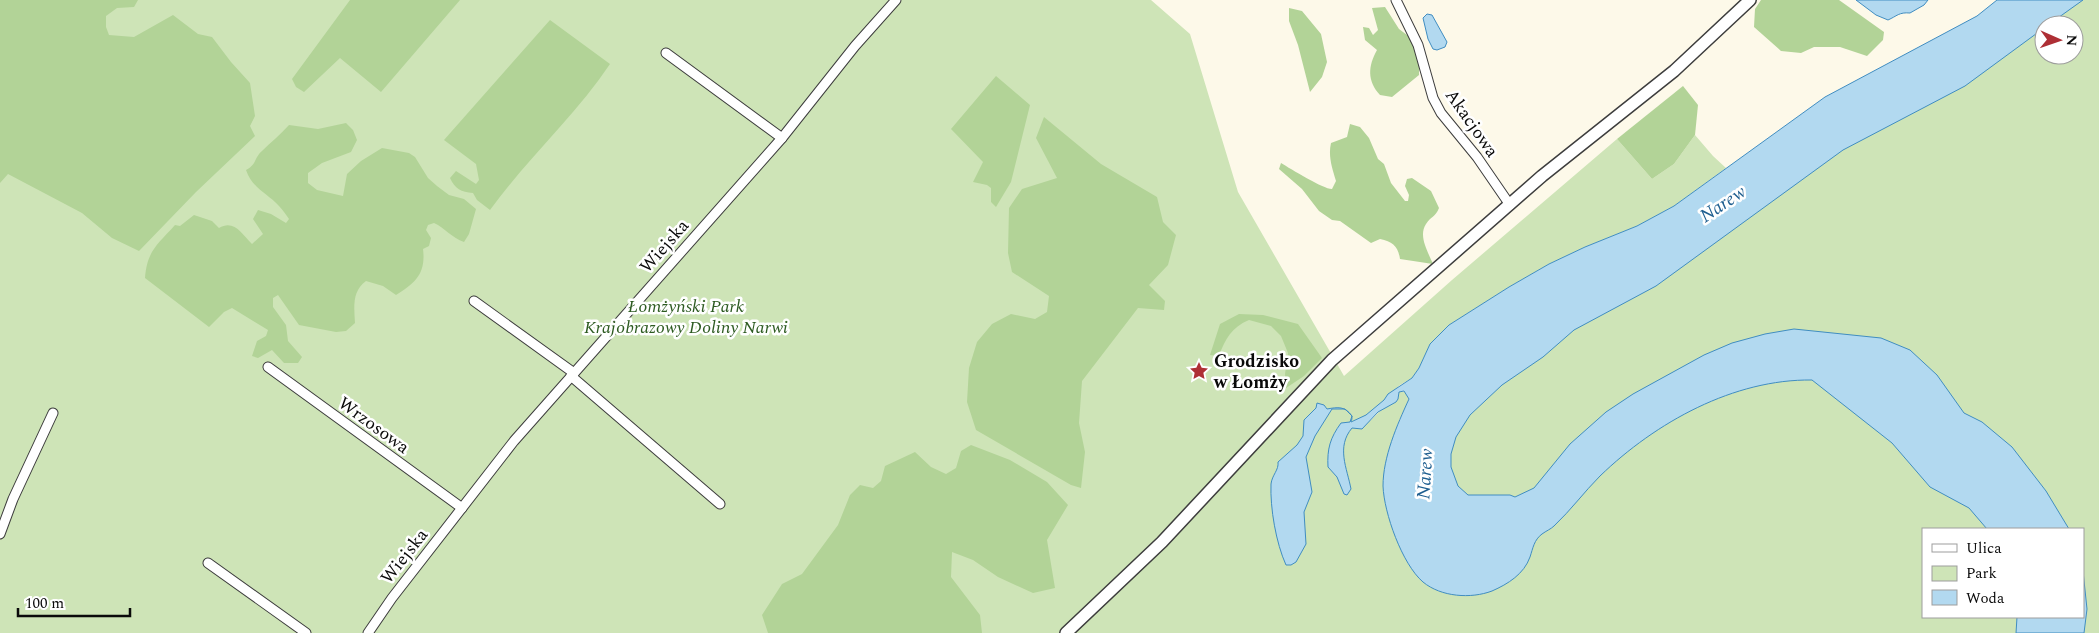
<svg xmlns="http://www.w3.org/2000/svg" width="2099" height="633" font-family="Spectral,serif">
<style>
.green{fill:#cee4b7;fill-rule:evenodd}
.forest{fill:#b2d397}
.water{fill:#b2d9f0;stroke:#408dc1}
.lines{fill:none;stroke-linecap:round;stroke-linejoin:round}
.minor-casing{stroke:#3d3d3d;stroke-width:11}
.tertiary-casing{stroke:#3d3d3d;stroke-width:14}
.minor{stroke:#fff;stroke-width:9}
.tertiary{stroke:#fff;stroke-width:11}
.labels{text-anchor:middle;stroke-width:5;stroke-linejoin:round;paint-order:stroke}
.street-label{font-size:18px;fill:#0a0a0a;stroke:#fff}
.park-label{font-size:18px;font-style:italic;fill:#2d5b21;stroke:#fff}
.poi-label{font-size:18px;font-weight:bold;fill:#0a0a0a;stroke:#fff;text-anchor:start}
.water-label{font-size:19px;font-style:italic;fill:#1f5f90;stroke:#fff}
</style>
<rect width="100%" height="100%" fill="#fdf9e9"/>
<path class="green" d="M0,0H1151L1190,34L1238,192L1344,376L1452,280L1617,139L1652,179L1674,164L1695,135L1713,156L1726,168L1674,206L1637,226L1585,247L1549,264L1509,287L1449,325L1430,344L1419,368L1412,378L1400,385L1379,405L1370,421L1383,408L1396,402L1398,399L1399,392H1406L1409,399L1399,421L1389,454L1390,456L2019,0H2099V633H0ZM2044,25H2074V55H2044ZM1923,529H2083V617H1923Z"/>
<g class="forest">
<path d="M0,0H138L134,7L117,8L106,16V27L109,35L134,37L173,15L198,34L212,37L231,62L250,83L255,116L250,126L255,136L196,192L139,251L112,238L82,213L8,174L0,183Z"/>
<path d="M350,0H460L381,92L340,58L304,92L296,87L292,79Z"/>
<path d="M1761,0H1839L1884,32L1883,40L1867,56L1840,47H1814L1801,53L1781,51L1754,27L1755,9Z"/>
<path d="M1385,7L1399,29L1411,38L1419,59V75L1392,97L1380,95C1367,81 1368,66 1377,50L1365,40L1363,27L1369,28L1373,35L1378,30L1372,8Z"/>
<path d="M1289,8L1302,11L1321,34L1327,62L1322,77L1310,92L1298,45L1289,21Z"/>
<path d="M550,20L610,64C575,116 527,159 490,210L477,200L473,193C461,192 455,189 450,178L456,171L476,184L479,180L476,164L444,140Z"/>
<path d="M996,76L1030,105L1011,182L996,207L991,202V188L987,185L973,182L983,162L951,129Z"/>
<path d="M1683,86L1698,105L1695,135L1674,164L1652,179L1617,139Z"/>
<path d="M1044,117L1101,164L1157,197L1163,222L1176,235L1168,265L1149,285L1165,301L1164,310L1138,308L1082,381L1079,423L1085,452L1081,488L1071,485L976,430L967,402L969,368L977,342L992,324L1011,314L1035,319L1047,312L1049,296L1012,272L1008,253L1009,208L1022,189L1057,178L1036,138Z"/>
<path d="M346,123L353,130L357,140L351,152L322,163L308,173V183L317,190L343,196L347,174L361,161L382,148L409,153L415,157L428,178L437,186L449,195L464,199L476,209L469,234L464,242C452,238 445,228 434,223L428,225L426,230L431,238L429,246L423,249C426,273 416,283 396,295L383,286L366,281C352,291 354,307 355,323L346,331L336,332L299,325L278,295L273,298V307L286,325L288,341L302,357L298,363H284L272,350L258,358L252,356L257,341L266,336L268,330L232,308L224,312L209,327L145,278C147,251 157,245 175,225L180,226L194,215L212,221L219,228C234,219 242,234 252,244L263,234L253,219L258,210L271,214L286,223L289,219C286,215 283,210 279,206C267,193 252,188 246,170C257,164 254,158 262,151C271,142 280,135 289,125L318,129Z"/>
<path d="M1350,124L1360,127L1369,138L1378,159L1384,164L1391,183L1405,201H1408L1409,195L1405,186L1407,179L1412,178L1431,191L1439,208C1435,218 1431,216 1426,224C1418,236 1428,252 1433,264L1400,259C1398,246 1393,242 1380,239L1371,243L1340,221L1332,220L1319,211L1302,189L1279,169L1281,163C1291,169 1323,189 1332,189L1336,181C1332,168 1328,156 1331,143L1347,137Z"/>
<path d="M1239,314L1263,315L1298,324L1322,358L1304,376L1286,388L1285,374L1288,353L1281,336L1271,326L1249,320C1232,327 1225,339 1219,356L1210,355L1220,324Z"/>
<path d="M971,445L1010,460L1047,482L1068,505L1047,540L1055,588L1033,593L998,577L973,560L952,552L951,577L980,615L982,633H768L762,615L782,584L802,574L838,525L850,495L860,485L873,488L881,481L885,466L915,452L931,467L946,474L956,468L961,451Z"/>
</g>
<g class="water">
<path d="M1856,0H1928L1924,5L1910,13C1899,12 1897,16 1888,20L1876,15Z"/>
<path d="M1997,0H2083L2048,25H2044V28L1965,86L1843,150L1656,286L1574,330L1543,357L1502,385L1470,415L1456,437L1451,454V467L1458,486L1468,495H1510L1515,497L1534,488L1570,444L1606,412L1633,394L1704,355L1732,343L1765,334L1794,329L1881,338L1910,350L1937,375L1964,413L1982,422L2012,447L2046,491L2069,529H1987L1969,508L1930,487L1892,443L1812,380C1734,379 1656,422 1600,476C1584,492 1571,510 1554,526C1551,529 1546,531 1542,534C1534,540 1533,548 1530,557C1524,574 1508,584 1492,591C1471,599 1441,597 1423,582C1402,564 1384,513 1383,486C1383,457 1397,425 1409,399L1404,391L1399,392L1398,399L1396,402L1378,412L1362,429L1352,428C1336,447 1347,468 1351,489L1347,495L1344,494L1337,477L1328,467C1327,449 1330,438 1341,423L1350,422L1352,416L1345,409H1332L1315,436L1306,457L1312,492L1304,512L1306,544L1296,562L1291,565H1286C1276,543 1270,508 1271,484C1272,475 1279,470 1278,462L1297,445L1303,436L1304,420L1316,408L1317,403L1324,405L1327,409C1338,407 1345,406 1352,416C1352,418 1352,420 1351,421V422L1366,415L1384,400L1388,394L1412,378L1419,368L1430,344L1449,325L1509,287L1549,264L1585,247L1637,226L1674,206L1825,97L1977,16Z"/>
<path d="M1427,14L1432,15L1447,42L1445,47L1437,50L1433,49L1428,39L1423,18Z"/>
<path d="M2083,571L2087,609L2084,633H2016L2017,617H2083Z"/>
</g>
<g class="lines">
<g class="minor-casing">
<g id="minor">
<path d="M1396,0L1418,45L1433,98L1441,113L1477,157L1510,205"/>
<path d="M666,53L782,138"/>
<path d="M474,301L574,373"/>
<path d="M268,367L462,508"/>
<path d="M571,376L720,504"/>
<path d="M0,534L13,499L53,413"/>
<path d="M208,563L306,633"/>
<path d="M368,633L392,598L514,441L782,138L855,46L896,0"/>
</g>
</g>
<g class="tertiary-casing">
<path id="tertiary" d="M1066,633L1162,542L1332,360L1542,176L1674,71L1750,0"/>
</g>
<use href="#minor" class="minor"/>
<use href="#tertiary" class="tertiary"/>
</g>
<defs>
<g id="sight-bare" transform="scale(1.5)"><path d="M0-6L1.8-2.2L6-1.7L2.9 1.2L3.7 5.4L0 3.3L-3.7 5.4L-2.9 1.2L-6-1.7L-1.8-2.2Z" fill="#ae2f35" stroke="#fff" stroke-width="2.5" paint-order="stroke"/></g>
</defs>
<g fill-rule="evenodd">
<use href="#sight-bare" x="1199" y="371"/>
</g>
<g class="labels">
<g class="street-label">
<text transform="translate(1472 123) rotate(55)" y="6">Akacjowa</text>
<text transform="translate(664 246) rotate(-49)" y="6">Wiejska</text>
<text transform="translate(374 425) rotate(36)" y="6">Wrzosowa</text>
<text transform="translate(404 556) rotate(-52)" y="6">Wiejska</text>
</g>
<g class="park-label">
<text x="686" y="312">Łomżyński Park<tspan x="686" dy="21">Krajobrazowy Doliny Narwi</tspan></text>
</g>
<g class="poi-label">
<text x="1214" y="367">Grodzisko<tspan x="1214" dy="21">w Łomży</tspan></text>
</g>
<g class="water-label">
<text transform="translate(1722 203) rotate(-34)" y="7">Narew</text>
<text transform="translate(1424 474) rotate(-86)" y="7">Narew</text>
</g>
</g>
<rect x="1922" y="528" width="162" height="90" fill="#ffffff" stroke="#9d9d9d"/>
<rect x="1932" y="544" width="25" height="8" fill="#ffffff" stroke="#9d9d9d"/>
<text x="1966" y="553" font-size="15" fill="#0a0a0a">Ulica</text>
<rect x="1932" y="566" width="25" height="15" fill="#cee4b7" stroke="#9d9d9d"/>
<text x="1966" y="578" font-size="15" fill="#0a0a0a">Park</text>
<rect x="1932" y="590" width="25" height="15" fill="#b2d9f0" stroke="#9d9d9d"/>
<text x="1966" y="603" font-size="15" fill="#0a0a0a">Woda</text>
<g transform="translate(2059 40) rotate(92)"><circle r="24" fill="#ffffff" stroke="#9d9d9d"/>
<path d="M0-4L9 19L0 12L-9 19Z" fill="#ae2f35"/>
<text y="-8" font-size="14" font-weight="bold" text-anchor="middle" fill="#0a0a0a">N</text>
</g>
<path d="M18 608v8h112v-8" fill="none" stroke="#0a0a0a" stroke-width="2.5"/>
<text x="25" y="608" font-size="15" fill="#0a0a0a" stroke="#ffffff" stroke-width="4" paint-order="stroke">100 m</text>
</svg>
